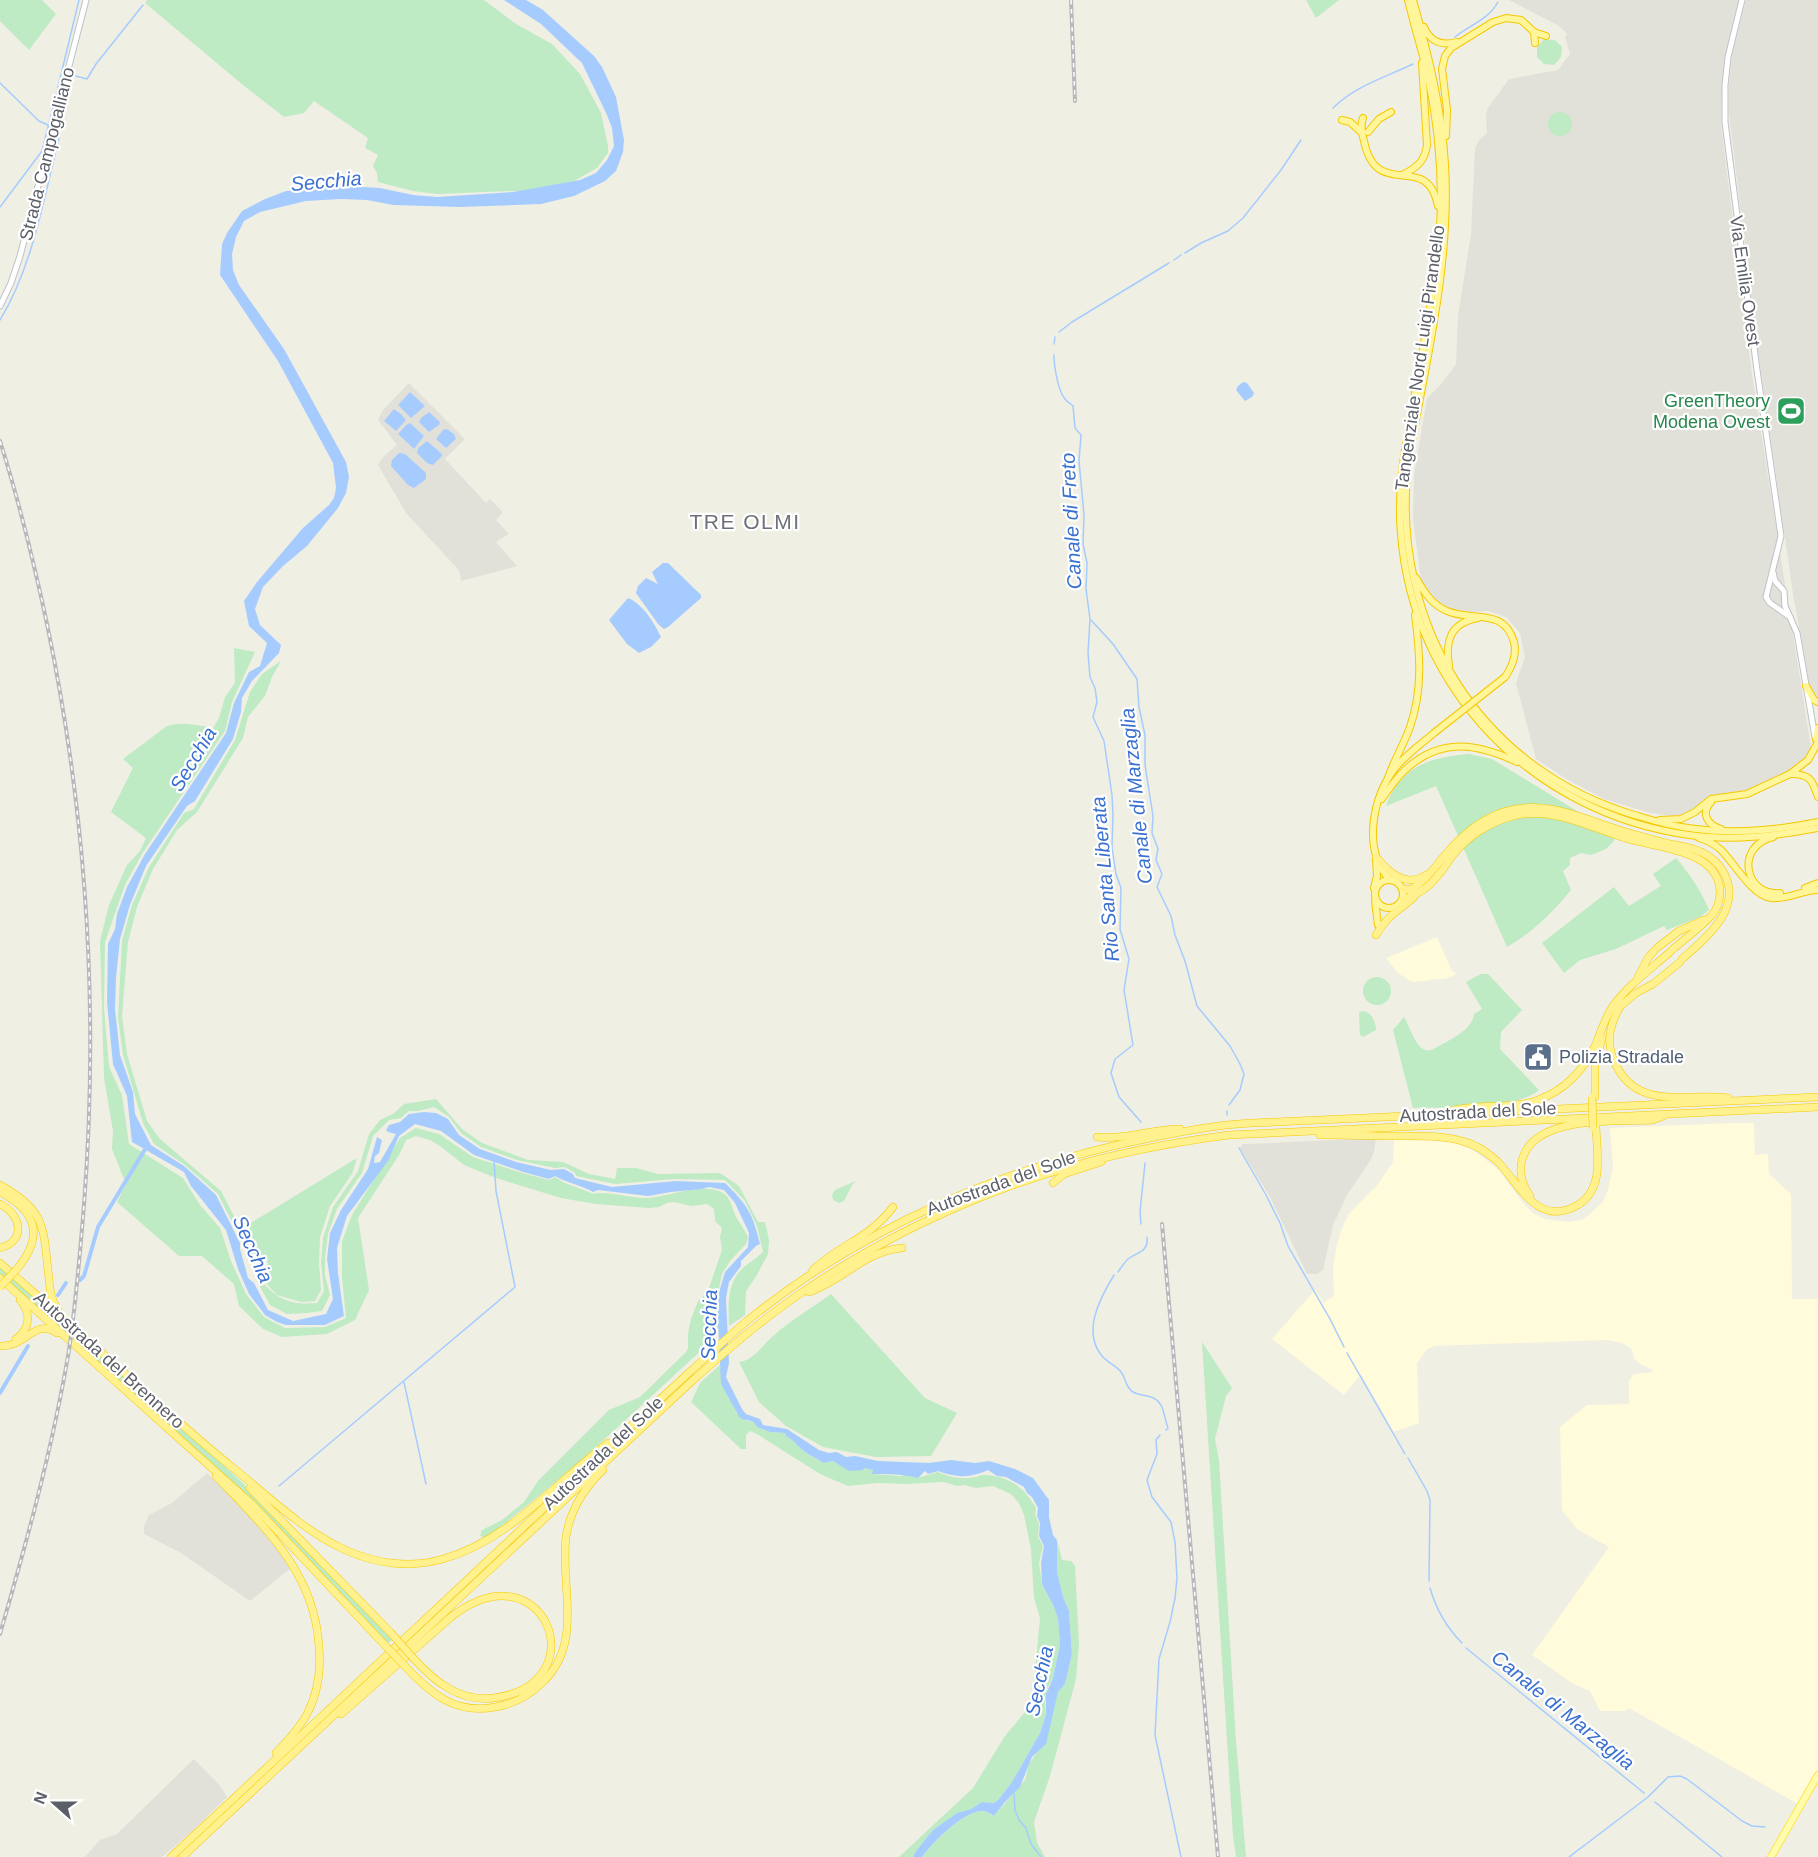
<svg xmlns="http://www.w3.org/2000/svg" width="1818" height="1857" font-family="Arial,sans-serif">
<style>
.commercial{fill:#fffbdb}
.industrial{fill:#e1e1d9}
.green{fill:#beeac4}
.water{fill:#a6ccff}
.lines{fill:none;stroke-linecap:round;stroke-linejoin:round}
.stream{stroke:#a6ccff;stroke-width:1.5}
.canal{stroke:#a6ccff;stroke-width:4}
.secondary-casing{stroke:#bfc1c9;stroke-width:7}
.primary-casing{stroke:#ffe54f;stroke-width:8}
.trunk-casing{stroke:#f5c800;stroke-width:8}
.motorway-casing{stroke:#f5c800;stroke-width:8}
.secondary{stroke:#fff;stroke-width:5}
.primary{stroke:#fffcab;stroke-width:6}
.trunk{stroke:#fff69c;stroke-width:6}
.motorway{stroke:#fff18d;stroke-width:7}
.rail-casing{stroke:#b8b8ba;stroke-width:4}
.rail{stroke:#fff;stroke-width:1.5;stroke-dasharray:4.5;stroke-linecap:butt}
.trunk-bridge-casing{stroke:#f5c800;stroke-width:8;stroke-linecap:butt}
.motorway-bridge-casing{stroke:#f5c800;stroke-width:8;stroke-linecap:butt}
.trunk-bridge{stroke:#fff69c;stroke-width:6}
.motorway-bridge{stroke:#fff18d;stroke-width:7}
.labels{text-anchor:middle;stroke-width:4.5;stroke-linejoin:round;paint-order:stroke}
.street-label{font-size:18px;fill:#5c5f67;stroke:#fff}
.leisure-label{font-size:18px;fill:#27864d;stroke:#fff;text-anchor:end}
.service-label{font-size:18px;fill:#4e5e75;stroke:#fff;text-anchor:start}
.water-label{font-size:20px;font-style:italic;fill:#3a70d0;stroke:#fff}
.quarter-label{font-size:21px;letter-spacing:1.5px;fill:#6d7179;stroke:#fff}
</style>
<rect width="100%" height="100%" fill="#f0efe4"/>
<g class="commercial">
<path d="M1437,937L1452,971L1457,974L1448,978L1415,982L1410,981L1398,973L1386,958Z"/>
<path d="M1731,1123H1754L1755,1155L1768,1154L1769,1174L1791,1194L1792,1299H1818V1770L1798,1804L1629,1708L1625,1711H1600L1590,1691L1572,1683L1532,1655L1609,1547L1577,1529L1562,1510L1560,1427L1587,1405L1629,1404V1381L1632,1376L1635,1374L1653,1372L1651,1369L1640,1364L1634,1358L1631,1348L1622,1343L1607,1340L1435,1346L1427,1349L1417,1363L1419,1423L1394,1432L1361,1374L1344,1395L1272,1339L1315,1290L1323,1303L1334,1296L1333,1269L1336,1248L1341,1231L1348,1215L1370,1192L1376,1187L1393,1162L1394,1138L1436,1140L1456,1143L1473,1150L1499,1170L1523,1203L1533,1213L1545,1219L1570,1222L1584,1219L1593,1211L1603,1202L1608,1190L1613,1167L1610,1128Z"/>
</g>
<g class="industrial">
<path d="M1509,0H1739L1731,30L1723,71L1721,124L1752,375L1811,748L1809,755L1802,764L1770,781L1745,792L1711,796L1693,810L1683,815L1671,816L1650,813L1604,799L1568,780L1536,759L1516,683L1525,657L1520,633L1506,617L1488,611L1471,612L1452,610L1434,599L1421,580L1413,519L1414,475L1427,398L1443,382L1456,364L1458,316L1471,234L1475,148L1480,139L1487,133L1486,114L1488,108L1509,79L1558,70L1570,54L1565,37L1567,34L1559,26Z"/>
<path d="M1746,0H1818V700L1813,695L1810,688L1793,594L1756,336L1729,114V82L1732,55Z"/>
<path d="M409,383L465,439L445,459L486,503L490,499L503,512L496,520L509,534L496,542L517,566L461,581L460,573L457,568L406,513L378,465L383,457L397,445L378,420L383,410Z"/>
<path d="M1376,1138L1374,1152L1370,1161L1347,1195L1333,1225L1323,1270L1317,1274H1307L1270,1197L1240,1148L1243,1144H1248Z"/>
<path d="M207,1473L255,1519L292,1567L250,1601L181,1553L144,1534V1526L149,1515L172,1503Z"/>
<path d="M194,1759L221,1787L227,1797L191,1832L162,1857H85L100,1840L117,1834Z"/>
</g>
<g class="green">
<path d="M0,0H42L56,14L29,50L0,21Z"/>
<path d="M147,0H484L516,24L552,44L580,74L601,113L608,146V153L597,168L574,181L553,188L531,192L510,191L437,194L413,191L378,182L377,173L373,166L378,155L365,148L368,138L314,101L304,113L284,117L243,85L145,3Z"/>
<path d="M1306,0H1339L1316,18Z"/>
<path d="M1544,39L1555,40L1562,47L1561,57L1554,65L1544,64L1537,57V47Z"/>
<circle cx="1560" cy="124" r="12"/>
<path d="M234,648L255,652L232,702L225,731L142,854L125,885L105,942L104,1008L109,1067L122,1095L129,1144L183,1178L200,1205L220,1228L231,1261L246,1294L264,1317L285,1328L325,1327L346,1318L342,1278V1241L352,1215L400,1138L416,1128L439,1134L473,1157L522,1173L549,1180L555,1177C567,1186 580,1187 593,1194C604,1190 634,1199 649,1198C670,1196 704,1182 723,1193C731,1198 732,1208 736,1217C740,1224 745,1230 748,1237L746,1244L730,1261L722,1274L715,1307L719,1325L716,1332V1337C641,1405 567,1478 485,1538L480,1536L482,1530L502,1520L524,1502L538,1481L609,1410L640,1397L686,1352L688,1348V1333L691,1319L698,1301L708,1291L722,1250L720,1237L722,1228L715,1221L714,1209L707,1204L691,1206L674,1202L667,1203L659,1207L649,1208L596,1204L561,1198L496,1178L464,1165L440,1146L430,1140L416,1136L406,1140L399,1155L358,1218L369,1290L355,1320L327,1334L282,1337L263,1329L239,1306L234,1284L202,1256H179L117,1202L126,1184L112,1149L113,1131L104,1078L100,941L109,905L127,865L140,851L146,838L111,812L133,768L123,759L167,726C182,721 199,725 213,728L219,718L225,697L235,683Z"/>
<path d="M281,661L272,677L265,696L248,717L243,738L197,812L177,830L153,869L137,907L128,942L122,1016L127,1054L147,1121L160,1139L221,1191L250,1247L265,1263L263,1283C280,1301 292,1305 317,1303L324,1291L321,1263L323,1238L333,1207L358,1171L369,1134L380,1120L393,1114L404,1104L436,1099L462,1129L482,1143L528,1160L563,1162L589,1174L615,1179L617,1168H636L658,1174L720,1173L739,1186L758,1222H765L769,1240L768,1254L757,1275L746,1291L745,1315L729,1326C728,1306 727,1281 744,1267C751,1261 757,1258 763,1252L757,1226L745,1201L725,1180L674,1179L615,1184L576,1176L575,1173L565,1167L555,1168L517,1160L481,1147L461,1133L449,1117L434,1107L418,1111H409L401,1118L389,1120L373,1136L362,1173L337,1209L328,1234L325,1258V1275L330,1295L322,1311L307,1313L287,1314L270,1305L258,1283L253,1258L244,1246L218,1194L185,1165L154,1144L143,1123L123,1055L118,1017L122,941L132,905L149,867L184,813L194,809L235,740L250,692L262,674Z"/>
<path d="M1469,754L1492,759L1616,835L1614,841L1606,849L1591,855L1581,853L1570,858V865L1563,871L1571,890C1553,912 1532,933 1507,947L1436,786L1386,806C1401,766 1430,757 1469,754Z"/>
<path d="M1676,858C1689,873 1702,892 1709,910L1700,917L1667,930L1664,926L1616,949L1580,960L1564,973L1542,943L1614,887L1629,906L1661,886L1653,874Z"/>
<path d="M1481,974H1488L1522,1010L1501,1032L1500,1049L1539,1090C1517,1110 1443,1107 1413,1108L1393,1030L1404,1017C1411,1028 1416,1054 1432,1050C1446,1041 1472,1032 1474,1014L1482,1009L1466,982Z"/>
<circle cx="1377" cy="991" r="14"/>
<path d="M1362,1011C1371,1011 1376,1022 1376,1030L1363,1037L1360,1035L1359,1013Z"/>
<path d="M357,1158L352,1174L330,1206L320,1237L319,1263L321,1290L315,1301L301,1302L277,1295L265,1282L268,1263L252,1246L241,1229Z"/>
<path d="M856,1181L852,1185L844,1201L839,1203L833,1200L832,1195L835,1190Z"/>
<path d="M0,1266L206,1449L259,1498L392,1640L388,1643L254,1503L207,1459L0,1275Z"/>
<path d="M831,1294L925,1398L957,1413L931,1456L876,1457L823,1447L786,1426L759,1402L739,1362C751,1361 758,1351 766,1343C784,1324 809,1310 831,1294Z"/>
<path d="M1202,1342L1232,1388L1226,1396L1215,1439L1219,1460L1236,1741L1246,1857H1236L1233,1836Z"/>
<path d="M721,1364V1384L729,1395L737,1413L747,1421L755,1422L757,1427L770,1432L785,1433L786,1436C794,1440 798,1447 805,1452C811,1456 817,1458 822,1463L833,1461L849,1470L864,1468L873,1470V1474L901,1476L906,1474C917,1481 926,1475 938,1472C949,1477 962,1480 975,1477C982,1476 976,1475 984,1475C1009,1476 1024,1487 1036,1508L1035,1514L1039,1524L1038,1537L1043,1546L1039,1563L1042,1584L1054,1607L1058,1619L1060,1644L1053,1678L1048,1687L1045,1704L1046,1714L1040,1733L1012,1782L998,1800L994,1803L982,1802L971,1809L957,1813L933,1830L916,1851L913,1857H899L973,1788L1005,1736L1025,1712L1033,1693L1040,1618L1034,1598L1031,1549L1024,1515L1019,1503L1011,1494L993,1486L976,1488L964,1485L957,1486L944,1482L907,1484L877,1483L848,1486L820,1474L757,1434L750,1431L746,1435V1449H741L691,1402L700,1383Z"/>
<path d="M1057,1540L1062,1560L1071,1561L1075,1566L1079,1644L1076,1679L1050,1776L1034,1822L1037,1843L1045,1857H922C932,1843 964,1812 981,1811C986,1811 990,1814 994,1816L1025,1780L1029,1764L1040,1748L1058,1692L1065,1684L1072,1654L1069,1611L1063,1597L1057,1572Z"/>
</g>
<g class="water">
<path d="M504,0H526L543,10L594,56L602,67L616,97L624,140L623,152L616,171L605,181L574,196L541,204L459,207L393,205L367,200L341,199L306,201L260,212L244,221L236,237L232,254L233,270L239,285L284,349L346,462L349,477L346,493L338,508L307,546L283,566L263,587L255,609L260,625L281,645L279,653L252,681L242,698L241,712L233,739L195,801L187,806L146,866L130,905L120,939L116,978L115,1009L120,1055L133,1092L135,1114L151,1145L184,1166L216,1195L240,1243V1249L248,1278L254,1283L268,1310L293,1321L326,1314L333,1299L327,1259L330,1233L341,1210L368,1169L377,1137L382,1140L379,1153L375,1156L374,1163L380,1162L396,1134L388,1132L386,1130L389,1125L400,1122L409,1114L424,1112L436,1113L448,1119L459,1135L480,1149L516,1162L551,1170L564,1169L573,1174L575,1178L612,1187L676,1181L725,1183C747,1204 753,1214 760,1244L756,1246L741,1261V1266L729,1282L726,1298L729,1363L726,1377L742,1409L746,1414L760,1419L763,1425L787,1429L819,1450L829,1453L837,1452L846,1457L855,1456L878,1461L929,1463L951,1460L975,1463L989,1461L1015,1469L1033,1478L1049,1500V1517L1053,1535L1057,1540V1572L1063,1597L1069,1611L1072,1654L1065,1684L1058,1692L1046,1744L1032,1757L1020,1787L1005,1802L994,1816C990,1813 986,1811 981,1811C963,1812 932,1843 922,1857H913L916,1851L933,1830L957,1813L971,1809L982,1802L994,1803L998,1800L1012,1782L1040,1733L1046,1714V1694L1053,1678L1060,1644L1058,1619L1054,1607L1042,1584L1041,1563L1044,1546L1039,1536L1040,1523L1037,1516L1038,1508L1032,1497L1027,1493L1024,1487L1006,1477L997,1476L988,1470C971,1478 956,1478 938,1471L928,1474L925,1471L918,1478C905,1474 886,1474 872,1474L873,1470L864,1468L863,1470L849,1471L833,1461L823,1463C817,1458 811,1456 805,1452C798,1447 794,1440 786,1436L785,1433L770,1432L757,1427C753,1418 747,1422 740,1418L721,1384L717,1299L725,1272L748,1247L749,1233L735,1203L724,1190L709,1187L702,1189L671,1192L648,1196L598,1190L593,1192C581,1185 567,1183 555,1176L549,1179L523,1172L474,1155L441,1131L415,1124L399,1136L388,1161L347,1216L337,1248L338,1273L344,1316L325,1325H286L277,1322L265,1315L249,1294L238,1269L226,1230L191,1186L184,1172L132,1142L127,1096L113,1064L107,1002L108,944L115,929L117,914L127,887L145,854L226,733L234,703L249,672L260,666L267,643L249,626L244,601L257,582L303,528L329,505L334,498L336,488L333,463L278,361L220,275L222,244L227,233L242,211L265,199L286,191L347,186L380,188L413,195L437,197L513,192L580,180L596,173L607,160L614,146L612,128L607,115L582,63L541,24Z"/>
<path d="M1243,382L1247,383L1254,393L1252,397L1245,401L1236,390L1238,386Z"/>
<path d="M410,392L425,406L411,418L398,405Z"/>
<path d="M394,409L401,414L406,420L396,431L384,421Z"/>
<path d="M429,412L440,422L439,425L429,432L419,422L421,418Z"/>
<path d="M410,423L424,436L414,449L398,434L406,425Z"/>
<path d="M447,429L454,434L456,439L446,448L436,439L443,430Z"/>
<path d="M427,441L442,454L441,457L433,465L427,463L417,453L418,448Z"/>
<path d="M399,453L405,454L426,473V479L414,488L408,485L391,466L392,460Z"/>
<path d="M663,563H668L701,595V598L668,627L664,629L658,624L636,593L638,586L646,578L658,584L652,572Z"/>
<path d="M628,598C643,604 654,623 661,637L651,647L639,653L627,644L609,620Z"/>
</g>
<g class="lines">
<g class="stream">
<path d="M1455,37C1470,25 1488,20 1498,2"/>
<path d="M69,78L72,75L87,79L96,64L143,5"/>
<path d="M0,83L39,121L48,125"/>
<path d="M58,87L79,0"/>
<path d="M1333,108C1355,86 1386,77 1413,64"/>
<path d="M0,207L42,151L58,88L63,83"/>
<path d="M1185,253L1201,243L1228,231L1243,218L1281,170L1301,140"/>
<path d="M1174,260L1181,255"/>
<path d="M0,320C32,268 44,198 59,138"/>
<path d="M1059,332L1072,322L1169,263"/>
<path d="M1054,344L1055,337"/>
<path d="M1054,355C1054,366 1058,391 1065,399C1067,402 1071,404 1073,406L1075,428L1081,435L1079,461L1084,515L1083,544L1087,563L1086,589L1090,619L1088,653L1090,677L1095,688L1097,702L1093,717L1104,741L1112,795L1113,815L1112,848L1116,874L1121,888L1120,929L1129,959L1124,990L1133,1045L1115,1059L1111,1073L1119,1097L1141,1122"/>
<path d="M1091,620L1113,644L1137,679L1139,707L1145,735V765L1153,816L1152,833L1158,849L1156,860L1162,874L1157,887L1171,916L1175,935L1185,961L1197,1006L1230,1046L1240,1064L1244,1074L1240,1090L1229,1105"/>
<path d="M1227,1115V1111"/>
<path d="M1239,1148L1266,1195L1280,1223L1288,1246L1330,1319L1344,1347"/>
<path d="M1141,1224L1140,1212L1145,1163"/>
<path d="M1118,1272C1121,1268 1124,1263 1128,1259C1137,1252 1149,1252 1147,1237"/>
<path d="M1114,1275C1100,1298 1081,1333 1103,1357C1108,1363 1117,1366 1121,1372C1126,1378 1125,1387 1133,1392C1138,1395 1145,1395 1151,1397C1165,1402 1163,1415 1168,1428L1166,1430"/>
<path d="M1347,1353L1405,1454"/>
<path d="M404,1382L426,1484"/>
<path d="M1160,1435L1156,1440L1157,1454L1147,1480L1152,1497L1171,1522L1175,1542L1177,1578L1175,1598L1170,1622L1159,1659L1155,1735L1181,1857"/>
<path d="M1408,1458L1427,1491L1430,1500L1429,1581"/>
<path d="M279,1486L515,1287L496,1191L494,1160"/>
<path d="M1430,1588C1436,1609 1446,1627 1462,1643"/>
<path d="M1466,1648L1644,1793"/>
<path d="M1014,1794L1015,1810L1019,1820L1026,1828L1031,1844L1041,1857"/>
<path d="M1655,1802L1722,1857"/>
<path d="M1569,1857L1648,1797L1668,1777L1680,1776L1687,1779L1742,1821L1752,1826L1765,1827"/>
</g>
<g class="canal">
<path d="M80,1280L84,1276L98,1227L147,1146"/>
<path d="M58,1295L66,1283"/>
<path d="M0,1393L28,1346"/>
</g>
<g class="secondary-casing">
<g id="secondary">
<path d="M1742,0L1728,57L1725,85V122L1757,370L1781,536L1766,597L1770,603L1790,617"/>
<path d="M0,306L11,283L20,256L86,0"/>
<path d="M1773,572L1775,581L1784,591L1785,606L1797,633L1815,737"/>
</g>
</g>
<g class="primary-casing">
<path id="primary" d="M1771,1857L1818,1775"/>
</g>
<g class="trunk-casing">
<g id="trunk">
<path d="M1408,0C1414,25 1422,51 1428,76C1441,139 1445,204 1436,267C1430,315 1420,363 1412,411C1404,452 1397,493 1401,534C1413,691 1535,814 1689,835C1731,841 1777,836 1818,828"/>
<path d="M1413,0C1428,54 1442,108 1445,165C1451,265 1425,365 1408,463C1390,624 1480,771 1638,816C1657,822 1676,827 1696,829C1736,834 1778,830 1818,822"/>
<path d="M1424,27C1430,42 1442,46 1457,42"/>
<path d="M1534,32L1535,43"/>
<path d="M1363,118C1360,125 1362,133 1364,141C1377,203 1427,149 1438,206"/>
<path d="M1342,120L1350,122L1361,132"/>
<path d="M1368,132L1379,119L1391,112"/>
<path d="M1446,136L1447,110L1442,69L1445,56L1451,48L1493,22L1506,18L1521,20L1534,32L1546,36"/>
<path d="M1404,174C1418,167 1425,160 1427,145L1422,63"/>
<path d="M1416,578C1424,592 1432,605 1447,611C1472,622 1504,607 1514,642C1517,655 1512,667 1505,677"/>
<path d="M1449,666C1445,641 1450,623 1478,618"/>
<path d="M1806,686L1814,700L1818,702"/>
<path d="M1816,739L1818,728"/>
<path d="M1790,774C1810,774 1812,779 1818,797"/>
<path d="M1388,778C1394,760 1404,744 1410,727C1423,690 1420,653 1415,615"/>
<path d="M1382,799C1389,789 1396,778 1405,770C1440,737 1477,743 1517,762"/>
<path d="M1711,802C1700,814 1708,825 1721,829"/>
<path d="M1660,820L1681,819L1695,812L1711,799L1747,794L1790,774L1808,760L1817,744"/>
<path d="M1773,837C1735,846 1744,896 1780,893"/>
<path d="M1699,838C1706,840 1714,844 1720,849C1734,862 1751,895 1771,898C1786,900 1803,890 1818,890"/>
<circle cx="1389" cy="894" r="14"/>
<path d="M1390,880C1362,850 1372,797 1396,767C1407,754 1421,744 1434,733"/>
<path d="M1374,888L1377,876L1376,860"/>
<path d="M1805,888L1818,883"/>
<path d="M1375,901L1378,925"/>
</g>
</g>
<g class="motorway-casing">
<g id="motorway">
<path d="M1376,857C1389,873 1406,888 1426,875"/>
<path d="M1403,889L1410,890C1427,880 1433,869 1445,855C1461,836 1479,820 1503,812C1546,798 1585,820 1626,832C1640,836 1655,840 1670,844C1680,846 1691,847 1701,852C1710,856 1719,864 1724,873C1743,909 1706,938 1682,959"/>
<path d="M1403,899C1412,896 1420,893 1427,887C1438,878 1445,866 1453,855C1468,836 1490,822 1513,816C1553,806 1591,828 1628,839C1658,848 1718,850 1720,891C1720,900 1718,909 1711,916C1700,928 1686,938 1673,949"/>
<path d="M1376,935C1388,914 1398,912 1414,897"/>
<path d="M1658,947L1679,931L1704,920"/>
<path d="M1638,977L1648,958L1654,951"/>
<path d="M1621,1005C1610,1024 1605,1042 1615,1063C1637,1112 1687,1092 1728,1098"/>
<path d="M1618,1008L1636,993L1653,984L1679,963"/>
<path d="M1595,1097V1065L1602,1038"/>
<path d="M1451,1111C1479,1103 1510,1110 1538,1100C1565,1090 1584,1070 1596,1044C1601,1031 1605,1018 1613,1006C1628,985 1651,969 1670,952"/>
<path d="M1320,1135C1346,1135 1372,1136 1398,1136C1419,1136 1441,1135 1462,1141C1474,1144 1487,1152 1497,1161C1519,1183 1536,1227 1576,1206C1605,1190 1597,1155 1596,1127"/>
<path d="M1097,1137C1125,1140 1152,1129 1180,1129"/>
<path d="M1053,1183L1064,1174L1101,1162"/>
<path d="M0,1185C48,1211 43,1230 49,1279C50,1290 51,1300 58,1310"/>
<path d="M0,1192C38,1212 44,1237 16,1270"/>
<path d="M1530,1196C1522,1185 1518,1172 1523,1157C1537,1115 1617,1122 1653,1120L1663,1116"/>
<path d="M0,1204C21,1214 27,1241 0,1248"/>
<path d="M0,1263C34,1293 69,1322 102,1353C145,1391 187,1431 232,1467C267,1495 300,1528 341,1548C373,1563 408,1569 443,1559C510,1540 554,1484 608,1443"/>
<path d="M813,1270C839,1245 870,1238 893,1207"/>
<path d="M0,1278L252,1504L380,1640"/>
<path d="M809,1292C842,1281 865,1251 902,1248"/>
<path d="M16,1339C31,1328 31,1313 20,1300"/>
<path d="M0,1346C25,1348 35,1317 57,1333"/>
<path d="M216,1476C264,1527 315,1572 319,1647C321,1670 318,1693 307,1714C299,1729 287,1741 276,1753"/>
<path d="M250,1488L390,1632"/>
<path d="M404,1665C430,1693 455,1715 495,1707C514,1704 530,1695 543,1682C584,1642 560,1587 566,1537C570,1511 584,1488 603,1470"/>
<path d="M341,1714L451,1617C545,1544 599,1685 493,1698C460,1702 435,1682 414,1659"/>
<path d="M171,1857C286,1750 400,1643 515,1535C562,1491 609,1446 657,1402C687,1375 716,1347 747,1321C865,1225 1011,1164 1160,1136C1190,1130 1222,1124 1253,1123L1818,1097"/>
<path d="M182,1857L692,1381C726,1351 760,1321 798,1295C931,1204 1070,1155 1229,1135L1818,1107"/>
</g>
</g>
<use href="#secondary" class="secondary"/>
<use href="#primary" class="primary"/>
<use href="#trunk" class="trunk"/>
<use href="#motorway" class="motorway"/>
<g class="rail-casing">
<g id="rail">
<path d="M1071,0L1075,101"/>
<path d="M0,441C19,501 34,563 47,624C87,816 99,1010 84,1205C80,1254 76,1302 69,1350C53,1446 27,1541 0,1634"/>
<path d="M1162,1224L1218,1857"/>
</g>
</g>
<use href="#rail" class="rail"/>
<g class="trunk-bridge-casing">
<path id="trunk-bridge" d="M1434,733L1505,677"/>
</g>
<g class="motorway-bridge-casing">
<g id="motorway-bridge">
<path d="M1592,1097L1593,1128"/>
<path d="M0,1287L16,1270"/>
<path d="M390,1632L414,1659"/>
<path d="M380,1640L404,1665"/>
</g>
</g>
<use href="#trunk-bridge" class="trunk-bridge"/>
<use href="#motorway-bridge" class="motorway-bridge"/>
</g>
<defs>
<g id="stadium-square" transform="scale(1.5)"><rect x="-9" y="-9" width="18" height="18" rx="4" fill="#2e9e5b" stroke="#fff"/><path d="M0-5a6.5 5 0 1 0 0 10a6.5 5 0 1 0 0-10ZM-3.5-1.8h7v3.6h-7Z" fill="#fff"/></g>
<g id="civic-square" transform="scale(1.5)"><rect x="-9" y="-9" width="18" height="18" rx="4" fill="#5c6f8a" stroke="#fff"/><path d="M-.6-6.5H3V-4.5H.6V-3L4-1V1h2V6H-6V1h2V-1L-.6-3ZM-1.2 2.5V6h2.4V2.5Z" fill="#fff"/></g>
</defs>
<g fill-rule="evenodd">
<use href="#stadium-square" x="1791" y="411"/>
<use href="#civic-square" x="1538" y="1057"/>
</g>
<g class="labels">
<g class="street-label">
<text transform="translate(47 154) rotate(-76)" y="6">Strada Campogalliano</text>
<text transform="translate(1745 281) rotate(82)" y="6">Via Emilia Ovest</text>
<text transform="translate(1420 358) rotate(-82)" y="6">Tangenziale Nord Luigi Pirandello</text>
<text transform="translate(1478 1112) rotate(-3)" y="6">Autostrada del Sole</text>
<text transform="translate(1001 1183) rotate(-20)" y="6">Autostrada del Sole</text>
<text transform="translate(109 1360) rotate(42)" y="6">Autostrada del Brennero</text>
<text transform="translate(603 1453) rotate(-43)" y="6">Autostrada del Sole</text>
</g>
<g class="leisure-label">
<text x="1770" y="407">GreenTheory<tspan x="1770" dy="21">Modena Ovest</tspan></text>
</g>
<g class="service-label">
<text x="1559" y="1063">Polizia Stradale</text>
</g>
<g class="water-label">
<text transform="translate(326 181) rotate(-5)" y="7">Secchia</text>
<text transform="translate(1071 521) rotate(-93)" y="7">Canale di Freto</text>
<text transform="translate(193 759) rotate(-59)" y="7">Secchia</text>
<text transform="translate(1136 796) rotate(-96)" y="7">Canale di Marzaglia</text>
<text transform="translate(1105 879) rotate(-95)" y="7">Rio Santa Liberata</text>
<text transform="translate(253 1249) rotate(66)" y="7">Secchia</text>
<text transform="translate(709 1325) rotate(-88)" y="7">Secchia</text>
<text transform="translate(1039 1681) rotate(-78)" y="7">Secchia</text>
<text transform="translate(1563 1710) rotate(39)" y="7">Canale di Marzaglia</text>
</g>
<g class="quarter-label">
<text x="745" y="529">TRE OLMI</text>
</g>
</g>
<g transform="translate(54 1803) rotate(291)" stroke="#ffffff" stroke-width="4.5" paint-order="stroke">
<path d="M0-4.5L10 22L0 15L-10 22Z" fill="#5c5f67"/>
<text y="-9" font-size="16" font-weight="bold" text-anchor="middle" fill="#5c5f67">N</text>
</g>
</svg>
